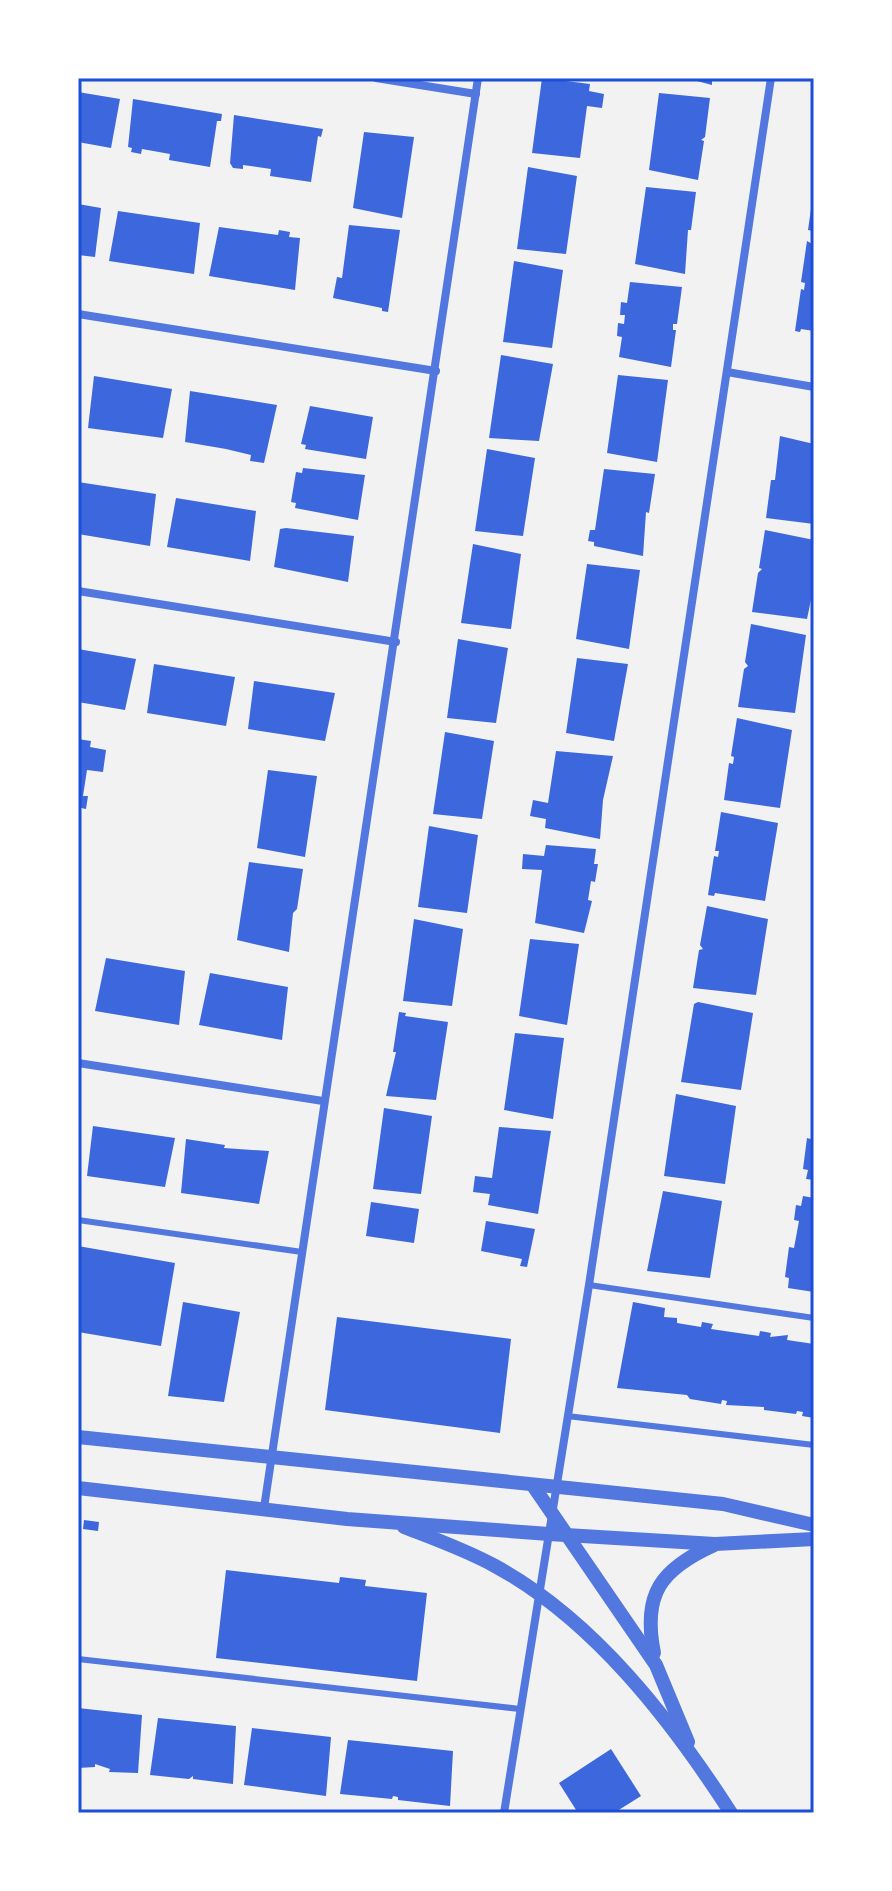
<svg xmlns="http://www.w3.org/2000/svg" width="892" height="1891" font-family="Lora,serif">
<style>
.building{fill:#3d67dc}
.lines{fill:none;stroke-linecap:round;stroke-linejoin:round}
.service{stroke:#5277de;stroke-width:6}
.minor{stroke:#5277de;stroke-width:8}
.tertiary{stroke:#5277de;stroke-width:14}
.neatline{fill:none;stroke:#1d4ed8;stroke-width:3}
</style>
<rect width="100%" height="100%" fill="#f2f2f2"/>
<g class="building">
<path d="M542,78L590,84L589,91L604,94L602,108L587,106L580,158L532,153Z"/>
<path d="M693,78H712V85L693,80Z"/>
<path d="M78,92L120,99L111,148L78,142Z"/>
<path d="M659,93L710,98L705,137L701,140L704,141L698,180L649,170Z"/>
<path d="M133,99L222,114L221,121H217L210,167L169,160L170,154L142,149L141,154L131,152L132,148L128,147Z"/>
<path d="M234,115L323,129L321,137L318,136L311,182L270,176L271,169L243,165V169L233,168L230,163Z"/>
<path d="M364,132L414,137L402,218L353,208Z"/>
<path d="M528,167L577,176L566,254L517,249Z"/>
<path d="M646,187L696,192L691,230H688L685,274L635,264Z"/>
<path d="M812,202H814V231L808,230Z"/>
<path d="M78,204L101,208L95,257L78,255Z"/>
<path d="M118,211L200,223L194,274L109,261Z"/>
<path d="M349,225L400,230L388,312L382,311V308L333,298L337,277L342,278Z"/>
<path d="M219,227L278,235L279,230L290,232L289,237L300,238L295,290L209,276Z"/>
<path d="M807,241L814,245V331L801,329L800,332L795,331L801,289L804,290L805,283L801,282Z"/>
<path d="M514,261L563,270L552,348L503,342Z"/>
<path d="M630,282L682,287L677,324H673V330H676L671,367L619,357L622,337L617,336L618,323L624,324L625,315H620L621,302L627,303Z"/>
<path d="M501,355L553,364L539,441L489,438Z"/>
<path d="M618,375L668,380L657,462L607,453Z"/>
<path d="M94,376L172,389L163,438L88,428Z"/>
<path d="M190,391L277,405L264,463L250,461L251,455L226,449L185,442Z"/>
<path d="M310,406L373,417L366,459L305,449L306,445L301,444Z"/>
<path d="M780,436L814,444V524L766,518L771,480H775Z"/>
<path d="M487,449L535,458L523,536L475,531Z"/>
<path d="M303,468L365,475L358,520L295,508L296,503L291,502L296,472L302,473Z"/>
<path d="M604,469L655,474L649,513L646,512L643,556L594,546V542L588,541L590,530H595Z"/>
<path d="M78,482L156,494L150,546L78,534Z"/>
<path d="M176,498L256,511L250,561L167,547Z"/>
<path d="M286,528L354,536L348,582L274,567L280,529Z"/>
<path d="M765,530L814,540V585L807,619L752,612L758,573L762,569L759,568Z"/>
<path d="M473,544L521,554L511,629L461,623Z"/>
<path d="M587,564L640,570L629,649L576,639Z"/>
<path d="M751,624L806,635L795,713L738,707L744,669L748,666L745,662Z"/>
<path d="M458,639L508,648L496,723L447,718Z"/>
<path d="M78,649L136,659L125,710L78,702Z"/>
<path d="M577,658L628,664L614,741L566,733Z"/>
<path d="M154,664L235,677L226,726L147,713Z"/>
<path d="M254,681L335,693L325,741L248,729Z"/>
<path d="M737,718L792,730L780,808L724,800L729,763L733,764L734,757L731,756Z"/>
<path d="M445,732L494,741L482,819L433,814Z"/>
<path d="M78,739L91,741L90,747L106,750L103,772L87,770L83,796H88L86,809L81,808L80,817Z"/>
<path d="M556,751L613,756L603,800L600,839L545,828L546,819L530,816L533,800L548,803Z"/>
<path d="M268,770L317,776L305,857L257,848Z"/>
<path d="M721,812L778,823L765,901L715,893L714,896L708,895L714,856L718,857L719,851H715Z"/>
<path d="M429,826L478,835L467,913L418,907Z"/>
<path d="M546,845L596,849L594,864H598L595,882L591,881L588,900L592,901L584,933L535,923L542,870L522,869L523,854L544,856Z"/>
<path d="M249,862L303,869L297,909L293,913L289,952L237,940Z"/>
<path d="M707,906L768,919L756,995L693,988L699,950L703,949L700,945Z"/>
<path d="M414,919L463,929L452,1006L403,1001Z"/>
<path d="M530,939L579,944L567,1025L519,1016Z"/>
<path d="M106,958L185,971L179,1025L95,1011Z"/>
<path d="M210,973L288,987L282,1040L199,1025Z"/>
<path d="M698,1002L753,1013L741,1090L681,1082L694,1004Z"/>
<path d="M399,1012L406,1013L405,1016L448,1022L436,1100L386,1096L396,1052H393Z"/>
<path d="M515,1033L564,1038L553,1119L504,1110Z"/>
<path d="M676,1094L736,1106L725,1184L664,1176Z"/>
<path d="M384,1108L432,1116L421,1194L373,1189Z"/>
<path d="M93,1126L175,1138L165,1187L87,1176Z"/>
<path d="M499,1127L551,1131L538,1214L488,1205L490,1194L473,1192L475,1176L492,1178Z"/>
<path d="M807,1138L814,1140V1180L806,1179L808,1170L803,1169Z"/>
<path d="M186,1139L225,1145L224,1148L269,1151L259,1204L181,1193Z"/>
<path d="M663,1191L722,1201L710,1278L647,1271Z"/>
<path d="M803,1196L814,1198V1292L788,1288L789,1278L785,1277L789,1247L794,1248L799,1221L794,1220L796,1205L801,1206Z"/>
<path d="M371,1202L419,1209L414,1243L366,1236Z"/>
<path d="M486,1221L535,1229L527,1267L520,1266L522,1259L481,1251Z"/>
<path d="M78,1246L175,1263L161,1346L78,1332Z"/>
<path d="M183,1302L240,1312L224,1402L168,1396Z"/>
<path d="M633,1302L665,1308L664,1317L677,1318V1323L701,1327L702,1322L713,1324L711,1329L759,1336L760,1331L771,1333L770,1337L788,1335L787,1340L814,1344V1418L802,1416L803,1412L797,1411L796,1414L764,1410V1407L726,1405L727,1401L722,1400L721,1404L690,1399L687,1395L617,1388Z"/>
<path d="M337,1317L511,1339L500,1433L325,1410Z"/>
<path d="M84,1520L99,1522L98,1531L83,1529Z"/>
<path d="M226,1570L339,1583L340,1577L366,1580L365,1586L427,1593L417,1681L216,1658Z"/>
<path d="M78,1708L142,1715L138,1773L109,1772L110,1769L95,1764V1767L78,1768Z"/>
<path d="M158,1718L236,1726L233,1784L193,1779V1776L189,1779L150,1775Z"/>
<path d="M252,1728L331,1737L326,1796L244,1785Z"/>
<path d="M348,1740L453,1751L450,1806L398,1800V1797L393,1796L392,1799L340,1794Z"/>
<path d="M611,1749L641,1796L614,1813H578L559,1783Z"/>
</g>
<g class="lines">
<g class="service">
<path d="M78,1220L302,1252"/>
<path d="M589,1285L814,1318"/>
<path d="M567,1416L814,1445"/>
<path d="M78,1659L520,1709"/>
</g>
<g class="minor">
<path d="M376,78L476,94"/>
<path d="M78,314L436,371"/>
<path d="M727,372L814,387"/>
<path d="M78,591L396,642"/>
<path d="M78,1063L323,1101"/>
<path d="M264,1508L478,78"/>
<path d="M504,1813L589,1285L771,78"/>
</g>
<g class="tertiary">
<path d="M78,1437L723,1504L814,1525"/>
<path d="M534,1487L656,1665L688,1742"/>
<path d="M78,1488L347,1519L549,1534L715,1544L814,1539"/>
<path d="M404,1527C435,1539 466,1550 495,1566C594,1620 671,1720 731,1813"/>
<path d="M654,1653C642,1594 661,1569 714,1545"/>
</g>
</g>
<rect width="892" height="1891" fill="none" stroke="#ffffff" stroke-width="160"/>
<rect x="80" y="80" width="732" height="1731" class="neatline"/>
</svg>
